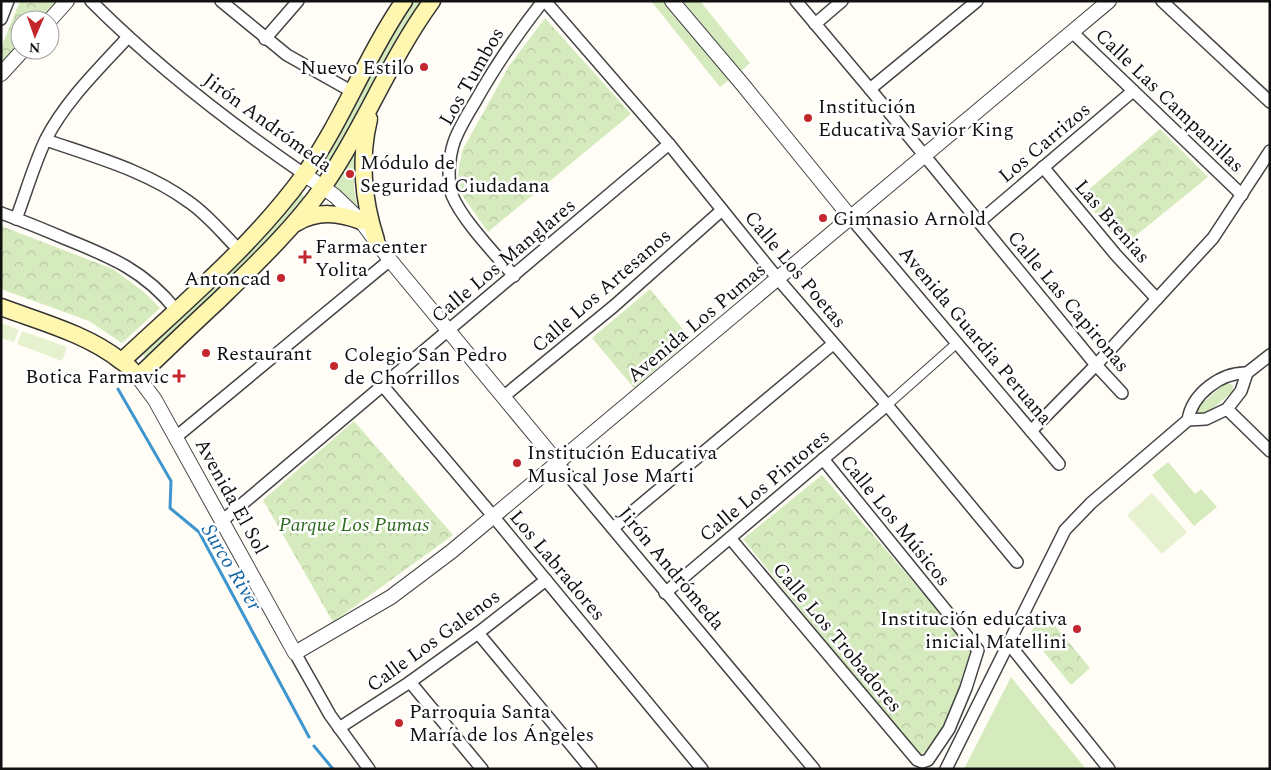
<svg xmlns="http://www.w3.org/2000/svg" width="1271" height="770" font-family="Spectral,serif">
<style>
.grass{fill:#d5ebbd}
.park{fill:url(#park-crowns)}
.pitch{fill:#e6f2cf}
.lines{fill:none;stroke-linecap:round;stroke-linejoin:round}
.stream{stroke:#3f96cf;stroke-width:3}
.pedestrian-casing{stroke:#444;stroke-width:11}
.minor-casing{stroke:#444;stroke-width:14}
.tertiary-casing{stroke:#444;stroke-width:16}
.secondary-casing{stroke:#333;stroke-width:19}
.pedestrian{stroke:#fff;stroke-width:9}
.minor{stroke:#fff;stroke-width:11}
.tertiary{stroke:#fff;stroke-width:14}
.secondary{stroke:#fff6b0;stroke-width:16}
.poi-dot{fill:#c4262e;stroke:#fff;stroke-width:2}
.labels{text-anchor:middle;stroke-width:5;stroke-linejoin:round;paint-order:stroke}
.poi-label{font-size:20px;fill:#111;stroke:#fff;text-anchor:start}
.street-label{font-size:20px;fill:#111;stroke:#fff}
.park-label{font-size:20px;font-style:italic;fill:#2f6b1f;stroke:#fff}
.water-label{font-size:21px;font-style:italic;fill:#1768a6;stroke:#fff}
</style>
<defs>
<pattern id="park-crowns" width="20" height="18" patternUnits="userSpaceOnUse" patternTransform="scale(1.25)"><rect width="20" height="18" fill="#d5ebbd"/><path d="M2 6a3 3 0 1 1 6 0M12 15a3 3 0 1 1 6 0" fill="none" stroke="#b6c8a1"/></pattern>
</defs>
<rect width="100%" height="100%" fill="#fffdf5"/>
<g class="grass">
<path d="M410,1H426L328,171L317,164Z"/>
<path d="M651,1H667L730,79L720,87Z"/>
<path d="M683,1H700L750,63L740,72Z"/>
<path d="M352,156H354V188L358,213L336,189L335,186Z"/>
<path d="M298,191L308,199L292,219L148,360L140,351Z"/>
<path d="M1226,383H1228L1233,385V391L1203,417L1196,418L1194,410Z"/>
<path d="M1168,462L1195,494L1201,489L1217,507L1194,526L1152,475Z"/>
<path d="M1011,677L1086,769H964Z"/>
</g>
<g class="park">
<path d="M20,1H57L40,20H20V43L1,64V48Z"/>
<path d="M545,18L631,114L488,232L462,195L458,174L462,151L509,66Z"/>
<path d="M1160,129L1208,177L1123,246L1081,196Z"/>
<path d="M1,226L113,269L144,292L160,308L122,343L89,321L1,289Z"/>
<path d="M650,289L691,339L634,388L592,338Z"/>
<path d="M354,421L453,535L333,622L263,500Z"/>
<path d="M822,475L974,653L945,727L920,757L743,539Z"/>
<path d="M1042,610L1090,668L1071,685L1030,635Z"/>
</g>
<g class="pitch">
<path d="M1,323L19,330L14,342L1,338Z"/>
<path d="M22,331L67,347L62,361L17,344Z"/>
<path d="M1152,493L1187,532L1162,554L1127,515Z"/>
</g>
<g class="lines">
<g class="stream">
<path d="M118,389L171,481L170,508L199,532L309,737"/>
<path d="M314,746L333,769"/>
</g>
<g class="pedestrian-casing">
<path id="pedestrian" d="M887,405L957,343"/>
</g>
<g class="minor-casing">
<g id="minor">
<path d="M91,1C156,66 228,122 304,174"/>
<path d="M221,1L287,55L351,91"/>
<path d="M545,1L669,144L778,279L887,405L1017,562"/>
<path d="M796,1L870,89L1096,365L1122,393"/>
<path d="M1162,1L1270,102"/>
<path d="M1,19L8,1"/>
<path d="M815,24L842,1"/>
<path d="M1072,32L1242,195"/>
<path d="M265,39L298,1"/>
<path d="M870,89L977,1"/>
<path d="M46,140C95,157 147,171 189,202C208,215 223,234 239,250"/>
<path d="M1043,167L1116,255L1157,299"/>
<path d="M1,213C23,221 45,230 66,239C111,257 145,271 176,310"/>
<path d="M851,218L1059,464"/>
<path d="M16,219C26,193 34,164 46,139C66,100 99,69 128,37"/>
<path d="M979,222L1133,91"/>
<path d="M514,276C496,255 462,220 452,195C447,180 449,157 454,142C459,128 467,115 475,102C495,66 518,33 543,1"/>
<path d="M383,386L493,516L702,769"/>
<path d="M503,397L614,306L722,210"/>
<path d="M1227,409L1270,451"/>
<path d="M1188,420C1192,394 1221,372 1247,373"/>
<path d="M1031,431L1096,365L1213,238L1270,151"/>
<path d="M176,437L390,260"/>
<path d="M558,463L814,769"/>
<path d="M222,521C372,396 521,270 669,144"/>
<path d="M613,528L833,344"/>
<path d="M730,538L917,760L922,762L928,760L949,729L966,688L978,650L823,459"/>
<path d="M665,593L887,405"/>
<path d="M478,633L591,769"/>
<path d="M1009,644L1109,769"/>
<path d="M295,653L330,715L369,769"/>
<path d="M410,682L482,769"/>
<path d="M339,728L410,682L478,633L546,580"/>
<path d="M946,769L1065,530L1091,503L1188,420L1206,419L1227,409L1241,391L1247,373L1270,355"/>
</g>
</g>
<g class="tertiary-casing">
<g id="tertiary">
<path d="M672,1L743,85L851,218"/>
<path d="M50,20L67,1"/>
<path d="M1,74L23,50"/>
<path d="M304,174L335,196L361,221L390,260L558,463"/>
<path d="M138,377L155,400L295,653L391,597L452,551L1109,1"/>
</g>
</g>
<g class="secondary-casing">
<g id="secondary">
<path d="M369,119C359,160 363,200 376,240"/>
<path d="M296,223C318,210 339,213 361,221"/>
<path d="M1,307C41,322 87,334 121,361C128,365 133,371 138,377C165,351 191,326 218,301C255,265 293,229 323,187C364,128 389,60 432,1"/>
<path d="M122,361C185,302 253,245 304,175C343,120 366,56 404,1"/>
</g>
</g>
<use href="#pedestrian" class="pedestrian"/>
<use href="#minor" class="minor"/>
<use href="#tertiary" class="tertiary"/>
<use href="#secondary" class="secondary"/>
</g>
<g class="poi-dot">
<circle cx="424" cy="67" r="5"/>
<circle cx="808" cy="118" r="5"/>
<circle cx="350" cy="174" r="5"/>
<circle cx="823" cy="218" r="5"/>
<path d="M302.5 249.5h5v5h5v5h-5v5h-5v-5h-5v-5h5z"/>
<circle cx="281" cy="278" r="5"/>
<circle cx="206" cy="353" r="5"/>
<circle cx="334" cy="366" r="5"/>
<path d="M176.5 368.5h5v5h5v5h-5v5h-5v-5h-5v-5h5z"/>
<circle cx="517" cy="463" r="5"/>
<circle cx="1077" cy="629" r="5"/>
<circle cx="399" cy="723" r="5"/>
</g>
<g class="labels">
<g class="poi-label">
<text x="414" y="74" text-anchor="end">Nuevo Estilo</text>
<text x="818" y="113">Institución<tspan x="818" dy="23">Educativa Savior King</tspan></text>
<text x="360" y="169">Módulo de<tspan x="360" dy="23">Seguridad Ciudadana</tspan></text>
<text x="833" y="225">Gimnasio Arnold</text>
<text x="315" y="253">Farmacenter<tspan x="315" dy="23">Yolita</tspan></text>
<text x="271" y="285" text-anchor="end">Antoncad</text>
<text x="216" y="360">Restaurant</text>
<text x="344" y="361">Colegio San Pedro<tspan x="344" dy="23">de Chorrillos</tspan></text>
<text x="169" y="383" text-anchor="end">Botica Farmavic</text>
<text x="527" y="459">Institución Educativa<tspan x="527" dy="23">Musical Jose Marti</tspan></text>
<text x="1067" y="625" text-anchor="end">Institución educativa<tspan x="1067" dy="23">inicial Matellini</tspan></text>
<text x="409" y="718">Parroquia Santa<tspan x="409" dy="23">María de los Ángeles</tspan></text>
</g>
<g class="street-label">
<text transform="translate(471 76) rotate(-60)" y="7">Los Tumbos</text>
<text transform="translate(1170 100) rotate(44)" y="7">Calle Las Campanillas</text>
<text transform="translate(268 122) rotate(36)" y="7">Jirón Andrómeda</text>
<text transform="translate(1044 142) rotate(-40)" y="7">Los Carrizos</text>
<text transform="translate(1113 221) rotate(49)" y="7">Las Brenias</text>
<text transform="translate(503 260) rotate(-40)" y="7">Calle Los Manglares</text>
<text transform="translate(796 269) rotate(50)" y="7">Calle Los Poetas</text>
<text transform="translate(601 290) rotate(-41)" y="7">Calle Los Artesanos</text>
<text transform="translate(1069 301) rotate(50)" y="7">Calle Las Capironas</text>
<text transform="translate(696 322) rotate(-40)" y="7">Avenida Los Pumas</text>
<text transform="translate(976 335) rotate(50)" y="7">Avenida Guardia Peruana</text>
<text transform="translate(764 485) rotate(-40)" y="7">Calle Los Pintores</text>
<text transform="translate(232 496) rotate(61)" y="7">Avenida El Sol</text>
<text transform="translate(896 520) rotate(51)" y="7">Calle Los Músicos</text>
<text transform="translate(558 565) rotate(50)" y="7">Los Labradores</text>
<text transform="translate(672 568) rotate(50)" y="7">Jirón Andrómeda</text>
<text transform="translate(838 637) rotate(50)" y="7">Calle Los Trobadores</text>
<text transform="translate(433 640) rotate(-36)" y="7">Calle Los Galenos</text>
</g>
<g class="park-label">
<text x="354" y="531">Parque Los Pumas</text>
</g>
<g class="water-label">
<text transform="translate(232 567) rotate(59)" y="7">Surco River</text>
</g>
</g>
<rect width="1271" height="770" fill="none" stroke="#111111" stroke-width="5"/>
<g transform="translate(35 35) rotate(182)"><circle r="24" fill="#ffffff" stroke="#a0a0a0"/>
<path d="M0-4L9 19L0 12L-9 19Z" fill="#c4262e"/>
<text y="-8" font-size="14" font-weight="bold" text-anchor="middle" fill="#111111">N</text>
</g>
</svg>
